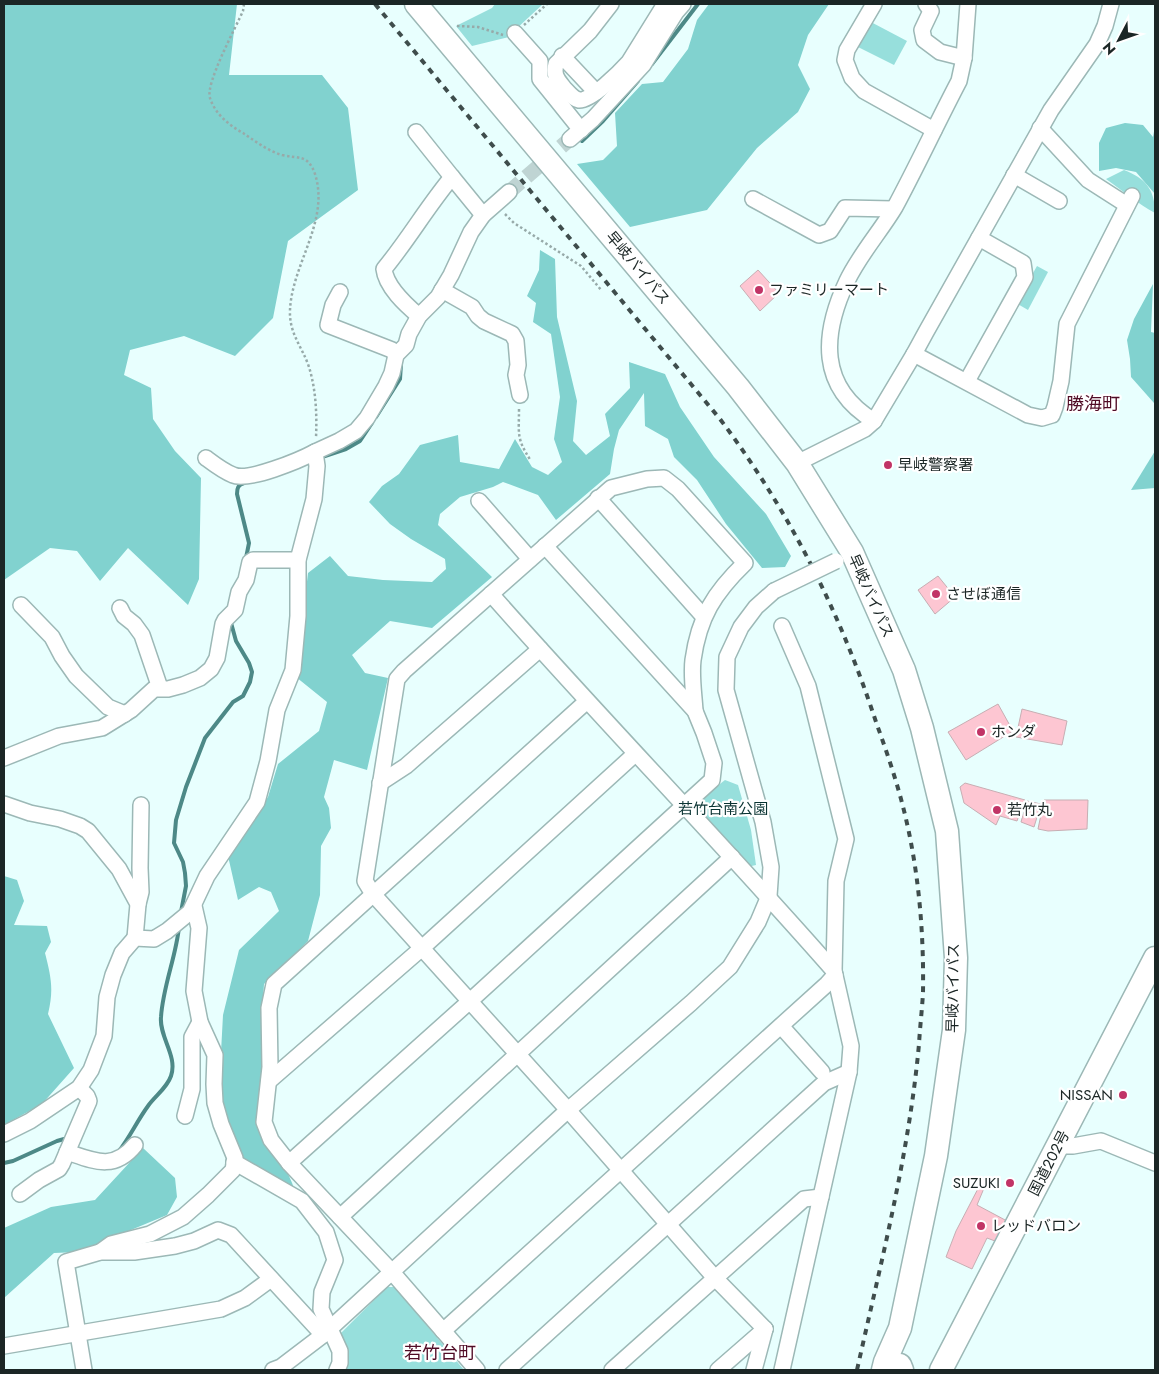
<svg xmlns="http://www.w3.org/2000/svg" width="1159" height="1374" font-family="Jost,'Noto Sans JP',sans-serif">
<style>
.green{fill:#97dfdc}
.forest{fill:#81d2cf}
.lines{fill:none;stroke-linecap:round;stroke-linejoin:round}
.stream{stroke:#4d8987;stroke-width:4}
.building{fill:#fdc6d2;stroke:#c7aeb3}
.minor-tunnel{stroke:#bfd4d3;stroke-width:15;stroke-dasharray:15 8;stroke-linecap:butt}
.minor-casing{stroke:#9cb8b6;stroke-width:18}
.highway-casing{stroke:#9cb8b6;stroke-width:25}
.path{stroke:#97aaa9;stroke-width:2.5;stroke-dasharray:2.5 2.5;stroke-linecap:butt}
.minor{stroke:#fff;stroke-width:15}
.highway{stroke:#fff;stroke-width:22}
.rail{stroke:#3f4d4c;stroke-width:4;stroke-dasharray:6 6;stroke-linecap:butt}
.minor-bridge-casing{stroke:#9cb8b6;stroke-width:18;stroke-linecap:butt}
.minor-bridge{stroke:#fff;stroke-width:15}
.poi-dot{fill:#c13466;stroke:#fff;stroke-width:2}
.labels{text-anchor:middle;stroke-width:4.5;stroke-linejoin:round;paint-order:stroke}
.street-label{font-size:15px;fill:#1b2625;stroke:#fff}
.poi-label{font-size:15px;fill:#1b2625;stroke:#fff;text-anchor:start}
.park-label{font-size:15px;fill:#0b3433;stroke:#fff}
.quarter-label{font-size:18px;fill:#500c26;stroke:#fff}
</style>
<rect width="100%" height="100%" fill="#e8fffe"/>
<g class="green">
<path d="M495,4H543L514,31L509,37L472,46L456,26L492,8Z"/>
<path d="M869,21L907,41L894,65L856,46Z"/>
<path d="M1124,170C1145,178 1155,189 1155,213C1137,203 1123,191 1106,179Z"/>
<path d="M1037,266L1048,272L1028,310L1016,303Z"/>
<path d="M725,780L738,785L751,830L756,865L747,867L698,813L697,802Z"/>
<path d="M387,1287H395L464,1370H345L339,1335Z"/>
</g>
<g class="forest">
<path d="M4,4H237L229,75H322L348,108L358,190L288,241L273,318L235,356L184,336L130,350L124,375L151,388L153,419L175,451L201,478L199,579L188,605L128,548L100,581L77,551L50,548L4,580Z"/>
<path d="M709,4H829L808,35L798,65L810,89L798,112L757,148L707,210L630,227L577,164L603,160L617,146L615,113L642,84L663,82L688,49L697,20Z"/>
<path d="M1125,123L1143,125L1153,137L1155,126V194L1136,172L1116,168L1099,171V143L1106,128Z"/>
<path d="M540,250L555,259L557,317L577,401L573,441L586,455L610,436L605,414L630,388L629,362L665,374L680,407L714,457L766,514L791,556L785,567L762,568L726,524L697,480L674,457L668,439L645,426L644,393L619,430L614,449L610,474L556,520L538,495L503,482L493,487L460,497L440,514L438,525L492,577L432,628L390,621L352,655L365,673L388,678L367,770L334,760L324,797L329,808L331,828L321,846L320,895L308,941L264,984L262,1014L265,1066L262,1140C278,1157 288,1169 295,1191L279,1195L264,1188L244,1173L242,1159L238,1145L223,1124L220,1071L223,1015L239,950L279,911L271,892L259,887L238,900L228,856L268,797L278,764L319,731L327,702L296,677L308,573L330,556L348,576L383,580L432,582L446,569L445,559L411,539L390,524L369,502L382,486L399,474L420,445L458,435L460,462L499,469L515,439L532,467L548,475L562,462L554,439L560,397L551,334L533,322L536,303L527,296L539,270Z"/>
<path d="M1153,284L1151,332L1155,333V412L1154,403L1131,377L1130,359L1127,340L1134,319Z"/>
<path d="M1155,451V488L1131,490Z"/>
<path d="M4,876L17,880L24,901L14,925L47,926L51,942L45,953C51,977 54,989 48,1014L74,1068L42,1104L4,1125Z"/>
<path d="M143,1148L175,1178L177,1197L167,1215L78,1252L54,1253L4,1298V1228L51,1207L95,1200Z"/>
</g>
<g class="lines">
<g class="stream">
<path d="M652,64L698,4"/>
<path d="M582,141L603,121L638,81"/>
<path d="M376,417L400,379L401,364"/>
<path d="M319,458L346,449L360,441L372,423"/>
<path d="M244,483C238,485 237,488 237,494L249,543L246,558"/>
<path d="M181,912L186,886L185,873L183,862L174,843L176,820L186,787L205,738L233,702L243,696L250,682L252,672L249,663L236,641L230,619"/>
<path d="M119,1151C130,1137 137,1121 148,1106C155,1096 167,1088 171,1076C178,1056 159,1037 161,1017C163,986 176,957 179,927"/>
<path d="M4,1163L13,1161L57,1141L64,1139L68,1142"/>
</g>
</g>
<g class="building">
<path d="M758,270L779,293L760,311L740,286Z"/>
<path d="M938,576L955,597L935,614L918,590Z"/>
<path d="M998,704L1013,731L966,760L948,732Z"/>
<path d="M1022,709L1067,721L1062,745L1016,737Z"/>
<path d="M965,783L1025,800L1017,821L1000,816L996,825L964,803L960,787Z"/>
<path d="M1044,800H1088L1087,829L1048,831L1038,829Z"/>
<path d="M1027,801L1041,804L1034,827L1021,822Z"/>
<path d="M983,1179L987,1181L977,1205L1007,1221L995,1241L987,1238L972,1269L946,1257L956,1231Z"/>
</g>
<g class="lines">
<path class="minor-tunnel" d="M509,192L570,139"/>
<g class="minor-casing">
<g id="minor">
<path d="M611,4L590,31L556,64C553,75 557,79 564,88C568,92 573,99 579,100C591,101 620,72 629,62L665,4"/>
<path d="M874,4L847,50L845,60L852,78L864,91L934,130"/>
<path d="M926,4L931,11L922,30L924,40L940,52L964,58"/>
<path d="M515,33L540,61V79L581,130"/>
<path d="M562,56L596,92"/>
<path d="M1040,128L1088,180L1127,205"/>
<path d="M416,132L452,177"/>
<path d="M570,139L593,119L643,65L676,12L683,4"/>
<path d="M1014,175L1059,201"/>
<path d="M753,199L819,235L830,231L845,208L893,209"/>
<path d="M442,290L472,307L478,316L484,321L512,334L516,341L518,365L516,375L520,395"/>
<path d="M340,292L333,305L328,325L392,350L396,355"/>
<path d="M419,316C406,305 386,287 384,269C408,240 427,207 452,177L483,215"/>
<path d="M914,354L1028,415L1042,418L1052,415L1055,407L1061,381L1067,324L1132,196"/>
<path d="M967,381L1025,277L1023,263L979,238"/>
<path d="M874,421C818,387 822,334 847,281C860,254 880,232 895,207C917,166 937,123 959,81L964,58L968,4"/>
<path d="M206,458C214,464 223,471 233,475C248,482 300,460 315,452"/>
<path d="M797,463L865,429L874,421L914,354L926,332L1051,110L1097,44L1105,26L1111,4"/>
<path d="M598,498L704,617"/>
<path d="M479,501L530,559"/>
<path d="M491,594C603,721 722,843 834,971"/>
<path d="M21,605L52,637L62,656L76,676L108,707L125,714"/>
<path d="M120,608L124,616L134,624L142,635L160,688"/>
<path d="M695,711C694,694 691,676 693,660C699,617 714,593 745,563L678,489L664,478L647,479L611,488L404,671L397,679L365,881L373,894L568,1110L715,1278L765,1329"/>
<path d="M4,758L59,736L102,728L131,710L154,689H168L183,685L200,678L211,669L217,658L223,624L225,620L235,610L239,592L246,580L250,562L253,560H298"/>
<path d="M380,783L406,766L540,649"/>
<path d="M4,804L30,813L60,819L80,826L88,831L119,869L138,904L135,938"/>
<path d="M138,904L141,892L140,868L141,805"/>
<path d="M781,1026L822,1072"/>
<path d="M269,1081L422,948L635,754"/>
<path d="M185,1116L192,1089V1037L200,1022"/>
<path d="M4,1134L30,1121L79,1088L91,1070L104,1036L107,997L113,975L122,953L135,938L154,939L167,931L190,912L207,876L257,802L268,761L277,710L293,670L298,616V560L314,499L317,466L315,452L339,441L356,431L367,418L386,386L392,373L396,355L406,345L409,334L419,316L438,297L451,275L471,232L483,215L509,192"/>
<path d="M1058,1146H1073L1101,1141L1155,1163"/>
<path d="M67,1152C94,1161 114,1171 135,1145"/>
<path d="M234,1162L302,1201L326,1232L335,1260L322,1292L321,1309L340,1351V1363L337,1370"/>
<path d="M289,1163L470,1001L712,780L714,763L704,733L695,711L545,546"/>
<path d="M20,1194L39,1180L59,1169L62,1164L89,1101L87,1096L79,1088"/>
<path d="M340,1217L732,857"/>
<path d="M100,1252L111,1244L150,1234L183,1217L208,1195L233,1170L235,1158L221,1124L215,1103L214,1084L215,1055L200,1022L194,991L199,928L194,906"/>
<path d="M443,1331L827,984L835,975"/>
<path d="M4,1346L221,1309L245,1298L271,1279"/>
<path d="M84,1370L66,1262L100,1252H134L175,1246L194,1241L218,1230L231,1235L323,1335"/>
<path d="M273,1370L281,1367L323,1335L568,1110L691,1003L730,967L758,922L769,896L771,867L763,822L726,690L727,657L741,627L756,607L774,591"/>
<path d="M477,1370L392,1272L289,1163L271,1140L264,1122L270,1067L269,1008L274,984L587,701"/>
<path d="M507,1370L824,1083L849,1072"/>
<path d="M612,1370L804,1199L821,1197"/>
<path d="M718,1370L765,1329"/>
<path d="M754,1370L765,1329"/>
<path d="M782,1370L849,1072L851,1046L834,971L836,881L846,839L808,686L782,626"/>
</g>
</g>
<g class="highway-casing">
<g id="highway">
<path d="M416,4L738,387L797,463L852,552L904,670L922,728L947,831L956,958L954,1030L936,1156L900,1328L885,1362L883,1370"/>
<path d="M900,1365L902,1370"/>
<path d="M941,1370L1155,958"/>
</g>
</g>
<g class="path">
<path d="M244,4L243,11C236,27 205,84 210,98C215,114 229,125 243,133C255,141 268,151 282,155C299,159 308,154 315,174C330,221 292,264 290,310C289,334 302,346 309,367C316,390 317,414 316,438"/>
<path d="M524,25L547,4"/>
<path d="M457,26L478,27L503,35"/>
<path d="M505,214L514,223L581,266L602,291"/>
<path d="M519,409C519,434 516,438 531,461"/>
</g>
<use href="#minor" class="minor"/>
<use href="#highway" class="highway"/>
<path class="rail" d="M375,4L720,419C790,512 840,612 876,722C885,747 894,773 901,799C918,862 924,928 923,993C922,1010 920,1027 919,1044C909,1154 881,1262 857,1370"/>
<g class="minor-bridge-casing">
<path id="minor-bridge" d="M774,591L836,561"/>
</g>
<use href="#minor-bridge" class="minor-bridge"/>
</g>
<g class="poi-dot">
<circle cx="759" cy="290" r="5"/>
<circle cx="888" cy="465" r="5"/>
<circle cx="936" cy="594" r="5"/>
<circle cx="981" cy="732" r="5"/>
<circle cx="997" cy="810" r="5"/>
<circle cx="1123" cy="1095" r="5"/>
<circle cx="1010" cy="1183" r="5"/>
<circle cx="981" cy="1226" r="5"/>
</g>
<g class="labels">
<g class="street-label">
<text transform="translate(638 268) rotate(50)" y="5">早岐バイパス</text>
<text transform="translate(871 596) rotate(66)" y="5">早岐バイパス</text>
<text transform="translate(953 988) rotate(-89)" y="5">早岐バイパス</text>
<text transform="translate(1049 1163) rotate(-63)" y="5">国道202号</text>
</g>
<g class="poi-label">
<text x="769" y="295">ファミリーマート</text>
<text x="898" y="470">早岐警察署</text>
<text x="946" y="599">させぼ通信</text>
<text x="991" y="737">ホンダ</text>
<text x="1007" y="815">若竹丸</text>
<text x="1113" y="1100" text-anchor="end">NISSAN</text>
<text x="1000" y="1188" text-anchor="end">SUZUKI</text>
<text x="991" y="1231">レッドバロン</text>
</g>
<g class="park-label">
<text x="723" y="814">若竹台南公園</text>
</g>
<g class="quarter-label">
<text x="1093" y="410">勝海町</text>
<text x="440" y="1359">若竹台町</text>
</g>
</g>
<rect width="1159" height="1374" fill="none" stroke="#1b2625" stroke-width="10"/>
<g transform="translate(1119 40) rotate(229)" stroke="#ffffff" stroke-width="4" paint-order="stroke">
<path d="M0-4L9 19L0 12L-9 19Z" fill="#1b2625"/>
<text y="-8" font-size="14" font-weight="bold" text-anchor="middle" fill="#1b2625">N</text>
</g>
</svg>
